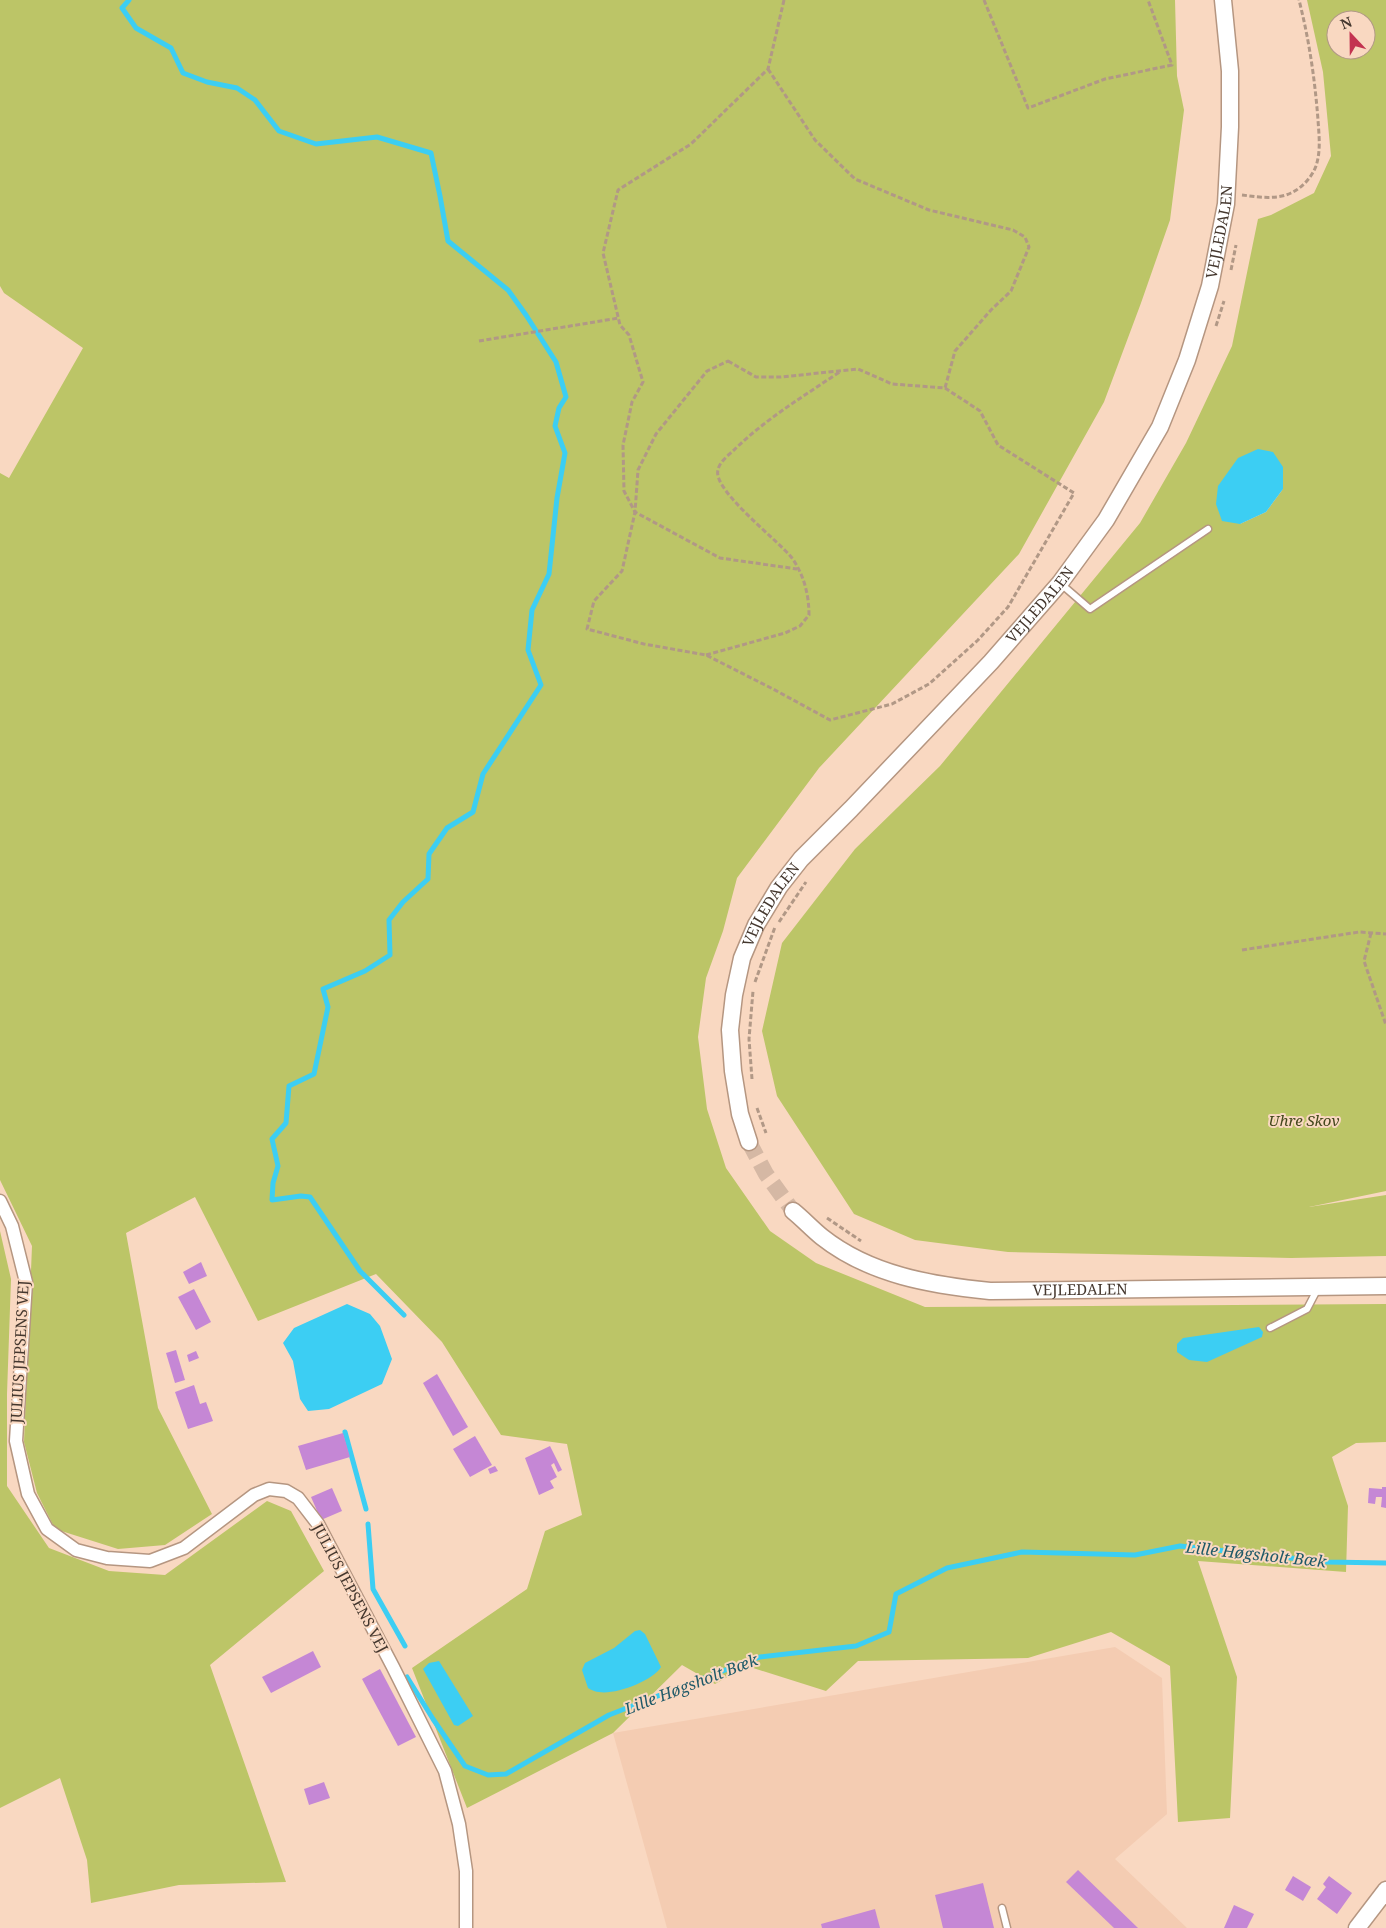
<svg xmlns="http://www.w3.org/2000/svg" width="1386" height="1928" font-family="'Noto Serif',serif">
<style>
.built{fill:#f4ccb2}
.green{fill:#bcc567;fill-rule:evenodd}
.water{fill:#3ccef3}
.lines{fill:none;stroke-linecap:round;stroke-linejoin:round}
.stream{stroke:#3ccef3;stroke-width:5}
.building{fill:#c587d5}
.tertiary-tunnel{stroke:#d5b8a4;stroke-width:16;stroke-dasharray:16 8;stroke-linecap:butt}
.service-casing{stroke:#b59681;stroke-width:9}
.minor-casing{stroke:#b59681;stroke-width:15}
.tertiary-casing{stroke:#b59681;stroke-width:19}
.path{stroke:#b19886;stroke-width:3;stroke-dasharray:5 2.5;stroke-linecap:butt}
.service{stroke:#fff;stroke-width:6}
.minor{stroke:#fff;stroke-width:12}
.tertiary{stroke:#fff;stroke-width:16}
.labels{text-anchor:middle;stroke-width:4;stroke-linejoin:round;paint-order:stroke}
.street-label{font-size:15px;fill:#44372e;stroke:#f9d8c1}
.park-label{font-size:15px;font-style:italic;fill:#43471c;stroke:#f9d8c1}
.water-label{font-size:16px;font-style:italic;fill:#1f5968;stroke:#f9d8c1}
</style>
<rect width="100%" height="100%" fill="#f9d8c1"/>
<path class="built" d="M1115,1647L1162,1678L1167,1814L1115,1859L1187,1928H667L613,1733Z"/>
<g class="green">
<path d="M0,0H1175L1177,76L1184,110L1170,220L1141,303L1104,402L1019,554L819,768L737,878L723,931L706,978L698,1037L707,1109L726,1168L770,1231L816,1263L925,1307L1386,1304V1442L1356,1443L1332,1457L1348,1506L1346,1572L1198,1561L1237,1677L1230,1818L1178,1822L1170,1666L1111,1632L1028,1658L858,1661L826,1691L747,1666L715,1684L682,1665L613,1733L467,1808L412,1668L527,1589L545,1531L582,1515L567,1444L501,1435L442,1342L376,1274L258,1321L195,1197L126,1233L158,1408L212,1514L165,1545L118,1549L55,1529L37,1493L24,1442L32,1246L0,1180V473L9,478L83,348L4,293L0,286Z"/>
<path d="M1307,0H1386V1191L1309,1207L1386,1195V1256L1291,1258L1008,1252L915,1240L854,1214L777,1096L762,1031L782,943L855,849L940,766L1140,523L1186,443L1232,346L1258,219L1271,215L1314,193L1331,156L1323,72ZM1336,20H1366V50H1336ZM1283,489L1266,512L1240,524Z"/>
<path d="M0,1231L11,1279L7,1394V1486L49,1548L109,1571L165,1575L267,1501L291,1511L324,1571L210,1665L286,1882L179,1885L91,1903L87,1860L60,1778L0,1808Z"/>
</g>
<g class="water">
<path d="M1258,449L1273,452L1283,467V489L1266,512L1240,524L1222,521L1216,504L1218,486L1238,458Z"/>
<path d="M347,1304L370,1314L380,1326L392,1359L382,1384L329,1409L308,1411L300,1399L293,1361L283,1343L294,1328Z"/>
<path d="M1259,1327L1263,1332L1262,1337L1207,1362L1189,1360L1177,1352V1344L1183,1338Z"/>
<path d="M640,1630L645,1634L661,1667C653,1681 615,1695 599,1692C596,1692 591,1690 588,1688L582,1670L585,1663L614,1648L635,1631Z"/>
<path d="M439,1661L473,1716L458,1726L454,1725L423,1669L429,1663Z"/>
</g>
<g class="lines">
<g class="stream">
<path d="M129,0L122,8L136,28L171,48L183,73L207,82L237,88L255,100L279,131L316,144L377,137L431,153L440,196L448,241L508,290L526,315L556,362L566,397L559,408L555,426L565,453L557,498L549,574L532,610L528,650L541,685L483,774L473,812L447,828L429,854L428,879L403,902L389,920L390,955L365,971L323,989L328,1007L314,1074L289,1086L286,1123L272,1139L278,1166L273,1183L272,1200L301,1196L310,1197L360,1271L404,1315"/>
<path d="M345,1432L366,1509"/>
<path d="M368,1524L373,1589L405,1646"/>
<path d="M407,1677L433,1719L465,1766L488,1775L506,1774L609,1715L696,1681L760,1657L856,1646L889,1632L896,1594L947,1568L1022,1552L1135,1555L1180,1546L1327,1562L1386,1563"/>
</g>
</g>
<g class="building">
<path d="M201,1262L207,1276L189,1284L183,1272Z"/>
<path d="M194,1289L211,1322L196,1330L178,1297Z"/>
<path d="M176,1350L185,1380L175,1383L166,1353Z"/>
<path d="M196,1351L199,1358L189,1362L187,1355Z"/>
<path d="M437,1374L468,1427L453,1436L423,1383Z"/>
<path d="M194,1385L200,1404L206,1402L213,1421L188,1429L175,1392Z"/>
<path d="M343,1433L350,1457L306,1470L298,1446Z"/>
<path d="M475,1436L492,1465L470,1477L453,1449Z"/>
<path d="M550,1446L562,1470L558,1472L554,1463L551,1465L557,1477L550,1481L554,1488L539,1495L525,1458Z"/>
<path d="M495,1466L498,1471L490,1474L488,1469Z"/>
<path d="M1382,1487H1386V1508L1381,1507L1382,1497H1376L1375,1504L1368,1503L1369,1488L1382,1489Z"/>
<path d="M332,1488L342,1511L321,1520L311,1497Z"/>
<path d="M313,1651L321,1667L271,1693L262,1677Z"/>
<path d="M380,1669L416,1737L398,1746L362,1679Z"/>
<path d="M324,1782L330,1798L309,1805L304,1789Z"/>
<path d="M1078,1870L1138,1928H1114L1066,1882Z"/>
<path d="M1293,1876L1311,1887L1303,1901L1285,1890Z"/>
<path d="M1329,1876L1352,1893L1337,1914L1317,1899L1326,1887L1323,1884Z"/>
<path d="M983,1883L994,1928H943L935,1895Z"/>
<path d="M1234,1905L1254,1914L1247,1928H1224Z"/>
<path d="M875,1909L880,1928H822L821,1924Z"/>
</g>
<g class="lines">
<path class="tertiary-tunnel" d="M749,1142L766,1174L793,1211"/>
<g class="service-casing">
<g id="service">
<path d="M1061,584L1090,609L1208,529"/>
<path d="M1270,1328L1307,1309L1318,1288"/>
<path d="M1002,1908L1007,1928"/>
</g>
</g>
<g class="minor-casing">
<path id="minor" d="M0,1201L12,1226L26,1282L16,1441L28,1494L47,1529L76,1550L107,1558L150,1561L184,1548L254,1495L269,1489L286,1491L298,1498L318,1524L393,1667L445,1771L459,1824L466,1871V1928"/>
</g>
<g class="tertiary-casing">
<g id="tertiary">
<path id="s1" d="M749,1142L740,1114L733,1071L730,1030L734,995L742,958L756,925L779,887L801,859L851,809L991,662L1060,583L1106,520L1160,427L1187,360L1210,286L1226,204L1230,127V71L1223,0"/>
<path id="s2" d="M793,1211C803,1219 812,1229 822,1237C870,1275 931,1285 990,1291L1386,1286"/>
<path d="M1357,1928L1386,1890"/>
</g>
</g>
<g class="path">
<path d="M784,0L768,69L691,144L618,190L603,253L620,325L629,335L643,382L632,402L623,445L624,491L635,512L720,558L797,569"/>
<path d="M984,0L1028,108L1105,79L1172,65L1148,0"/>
<path d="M768,69L815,140L855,179L929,210L1013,230L1025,237L1029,247L1011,291L991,310L955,351L945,388"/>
<path d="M1242,195C1258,197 1276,200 1291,193C1302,188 1312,177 1316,166C1321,151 1319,135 1318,120C1315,80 1309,39 1299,0"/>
<path d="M1231,270L1236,245"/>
<path d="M1216,326L1224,301"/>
<path d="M479,341L619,318"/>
<path d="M728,361L756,377H781L858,369L892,384L945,388L980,411L998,445L1074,493L1008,607L978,640L929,684L892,704L830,720L773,689L706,655L644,644L587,629L594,601L622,571L635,512L638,470L656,434L707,371Z"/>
<path d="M706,655L785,633L800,626L809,615C809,595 804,575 792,558C779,541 712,490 718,470C719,462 729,455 735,449C767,418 804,396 841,371"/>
<path d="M779,922L806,882"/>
<path d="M1371,933L1364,961L1386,1025"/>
<path d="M1242,950L1359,932L1386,934"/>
<path d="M755,982L775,927"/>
<path d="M752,1079L749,1039L753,991"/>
<path d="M757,1108L766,1133"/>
<path d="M827,1218L861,1241"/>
</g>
<use href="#service" class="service"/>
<use href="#minor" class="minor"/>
<use href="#tertiary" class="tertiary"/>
</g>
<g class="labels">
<g class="street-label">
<text dy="5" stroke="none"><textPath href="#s1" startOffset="1072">VEJLEDALEN</textPath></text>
<text dy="5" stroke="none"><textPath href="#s1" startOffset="652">VEJLEDALEN</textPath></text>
<text dy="5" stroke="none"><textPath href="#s1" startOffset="248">VEJLEDALEN</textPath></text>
<text dy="5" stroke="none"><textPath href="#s2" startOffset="308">VEJLEDALEN</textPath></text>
<text transform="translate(20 1352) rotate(-87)" y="5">JULIUS JEPSENS VEJ</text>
<text transform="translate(350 1588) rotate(62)" y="5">JULIUS JEPSENS VEJ</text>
</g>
<g class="park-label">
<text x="1304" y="1126">Uhre Skov</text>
</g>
<g class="water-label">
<text transform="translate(1256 1554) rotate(6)" y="6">Lille Høgsholt Bæk</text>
<text transform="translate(691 1684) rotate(-21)" y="6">Lille Høgsholt Bæk</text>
</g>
</g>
<g transform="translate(1351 35) rotate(338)"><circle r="24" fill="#f9d8c1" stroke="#b19886"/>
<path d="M0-4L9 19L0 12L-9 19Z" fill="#c33350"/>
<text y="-8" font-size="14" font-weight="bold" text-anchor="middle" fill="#44372e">N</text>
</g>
</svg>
